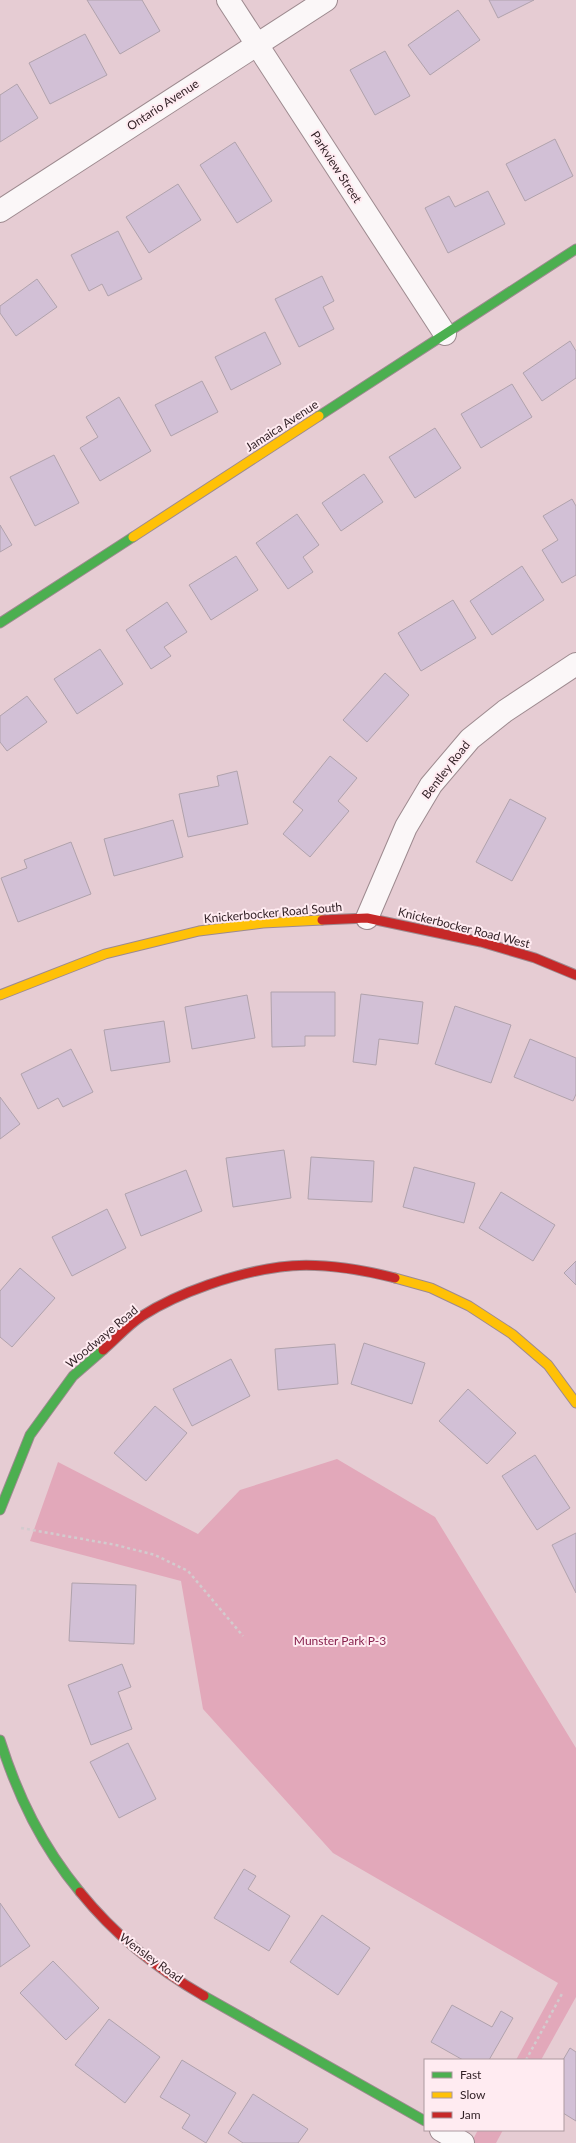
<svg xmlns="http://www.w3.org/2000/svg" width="576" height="2143" font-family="Lato,sans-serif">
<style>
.green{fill:#e2a8ba}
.building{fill:#d2c0d6;stroke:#b0a2ac}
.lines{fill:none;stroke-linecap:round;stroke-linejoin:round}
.street-casing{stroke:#9d8a8f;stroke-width:24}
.fast-casing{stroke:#9d8a8f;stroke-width:11}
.slow-casing{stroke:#9d8a8f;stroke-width:11}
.jam-casing{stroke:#9d8a8f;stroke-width:11}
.path{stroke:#d3cbce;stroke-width:2.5;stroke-dasharray:3 3;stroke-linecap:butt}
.street{stroke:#fbf7f8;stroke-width:22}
.fast{stroke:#4caf50;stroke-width:9}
.slow{stroke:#ffc107;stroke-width:9}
.jam{stroke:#c62828;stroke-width:9}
.labels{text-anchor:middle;stroke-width:4;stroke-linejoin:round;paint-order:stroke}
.street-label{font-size:12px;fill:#301f24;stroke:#ffebf1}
.park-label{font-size:12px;fill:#88224e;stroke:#ffebf1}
</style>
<rect width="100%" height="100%" fill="#e6ccd3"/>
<g class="green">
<path d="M337,1459L435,1517L576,1748V1997L541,2060H516L558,1983L333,1853L203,1709L181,1581L30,1541L58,1462L198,1534L240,1490Z"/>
<path d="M478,2130H503L496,2143H471Z"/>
</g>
<g class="building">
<path d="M87,0H142L160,31L120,54Z"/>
<path d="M489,0H534L498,18Z"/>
<path d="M458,10L480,40L430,75L408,45Z"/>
<path d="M85,34L107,75L50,104L29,63Z"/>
<path d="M385,51L410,96L375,115L350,70Z"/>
<path d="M17,84L38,118L0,142V95Z"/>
<path d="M555,139L573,176L525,201L506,164Z"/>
<path d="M235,142L272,201L237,223L200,165Z"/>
<path d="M178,184L201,220L149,253L126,217Z"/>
<path d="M488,191L505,224L448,253L425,208L449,196L455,207Z"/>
<path d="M118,231L142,279L108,296L102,284L89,291L71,255Z"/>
<path d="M322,276L334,301L323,307L334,329L299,347L275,299Z"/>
<path d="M37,279L57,307L16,336L0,313V306Z"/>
<path d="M265,332L281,364L231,390L215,357Z"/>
<path d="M570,341L576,351V378L542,401L523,373Z"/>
<path d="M202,381L218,412L171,436L155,405Z"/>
<path d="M512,384L532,417L481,448L461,414Z"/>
<path d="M119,397L151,451L100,481L80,448L98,437L86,417Z"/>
<path d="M435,428L461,468L415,498L389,457Z"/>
<path d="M54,455L79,503L35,526L10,477Z"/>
<path d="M364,474L383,502L341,531L322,503Z"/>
<path d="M572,499L576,506V575L562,583L542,550L558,540L543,516Z"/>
<path d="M297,514L319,545L303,557L313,572L288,589L256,543Z"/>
<path d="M0,525L12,545L0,552Z"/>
<path d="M236,556L258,590L211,620L189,585Z"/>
<path d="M522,566L544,600L492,635L470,601Z"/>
<path d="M453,600L476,638L421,671L398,633Z"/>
<path d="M167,602L187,632L164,647L171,656L151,669L126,630Z"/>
<path d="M100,649L123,684L77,714L54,679Z"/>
<path d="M385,673L409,695L367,742L343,720Z"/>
<path d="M27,696L47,722L7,751L0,742V716Z"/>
<path d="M330,756L357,778L338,801L349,811L310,857L283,834L303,810L293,802Z"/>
<path d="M237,771L248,824L188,837L179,794L219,786L217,776Z"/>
<path d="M510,799L546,818L512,881L476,862Z"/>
<path d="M173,820L183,857L114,876L104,839Z"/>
<path d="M71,842L91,894L18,922L1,878L27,868L24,860Z"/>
<path d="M271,992H335V1036H305V1046L272,1047Z"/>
<path d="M361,994L423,1002L418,1044L379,1039L376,1065L353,1062Z"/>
<path d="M247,995L255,1038L192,1049L185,1007Z"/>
<path d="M455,1006L511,1025L491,1083L435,1064Z"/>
<path d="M164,1021L170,1062L111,1071L104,1030Z"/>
<path d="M530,1039L576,1058V1094L573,1101L514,1077Z"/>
<path d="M71,1049L93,1092L63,1107L58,1098L38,1109L21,1074Z"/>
<path d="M0,1097L20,1124L0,1139Z"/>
<path d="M284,1150L291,1198L233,1207L226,1158Z"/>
<path d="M311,1157L374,1161L372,1202L308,1199Z"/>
<path d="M414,1167L475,1183L464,1223L403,1207Z"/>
<path d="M186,1170L202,1211L141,1236L125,1194Z"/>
<path d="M501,1192L555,1225L533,1261L479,1228Z"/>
<path d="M107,1209L126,1248L72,1276L52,1237Z"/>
<path d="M576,1261V1285L564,1273Z"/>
<path d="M20,1268L55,1298L12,1347L0,1337V1291Z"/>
<path d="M364,1343L425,1363L412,1404L351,1384Z"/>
<path d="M335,1344L338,1384L278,1390L275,1349Z"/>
<path d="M231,1359L250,1396L192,1426L173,1389Z"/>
<path d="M468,1389L516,1433L487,1464L439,1421Z"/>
<path d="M155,1406L187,1433L146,1481L114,1453Z"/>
<path d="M535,1455L570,1508L537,1530L502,1476Z"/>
<path d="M576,1533V1593L552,1545Z"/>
<path d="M72,1583L136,1585L134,1644L69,1641Z"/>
<path d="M122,1664L131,1687L118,1692L132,1729L91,1745L68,1685Z"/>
<path d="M128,1743L156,1799L119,1818L90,1762Z"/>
<path d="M244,1869L256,1876L248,1889L290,1916L269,1951L214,1918Z"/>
<path d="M0,1903L30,1946L0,1967Z"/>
<path d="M322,1915L370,1948L338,1995L290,1962Z"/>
<path d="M53,1961L99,2008L66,2040L20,1993Z"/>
<path d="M452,2005L492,2027L501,2011L513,2018L489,2060H463L431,2042Z"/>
<path d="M109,2019L160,2057L125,2103L75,2065Z"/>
<path d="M570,2048L576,2052V2121L563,2113V2060Z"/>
<path d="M182,2060L236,2093L206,2143L182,2128L190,2115L160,2097Z"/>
<path d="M253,2094L308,2129L298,2143H243L228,2133Z"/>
</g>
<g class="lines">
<g class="street-casing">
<g id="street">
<path d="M228,0L445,334"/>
<path d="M0,211L326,0"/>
<path d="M367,918L406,827L431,785L470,739L505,711L576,664"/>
<path d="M441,2130L463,2143"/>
</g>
</g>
<g class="fast-casing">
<g id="fast">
<path d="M319,416L576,249"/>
<path d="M0,623L133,537"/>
<path d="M0,1510L30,1435L73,1376L103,1350"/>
<path d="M0,1740C18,1797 42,1846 80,1892"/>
<path d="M204,1996L425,2121"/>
</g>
</g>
<g class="slow-casing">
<g id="slow">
<path d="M133,537L319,416"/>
<path d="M0,995L105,954L199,931L263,923L322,920"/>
<path d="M395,1278L431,1288L469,1306L512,1334L548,1365L576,1403"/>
</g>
</g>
<g class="jam-casing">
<g id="jam">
<path d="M322,920L367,918L481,942L535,958L576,975"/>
<path d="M103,1350C116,1339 128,1325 142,1316C179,1292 236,1273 280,1267C317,1262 359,1269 395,1278"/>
<path d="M80,1892C114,1934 157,1969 204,1996"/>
</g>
</g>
<g class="path">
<path d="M21,1528L116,1545L155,1555L188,1571L243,1636"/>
<path d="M526,2060L563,1992"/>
</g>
<use href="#street" class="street"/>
<use href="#fast" class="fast"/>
<use href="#slow" class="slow"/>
<use href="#jam" class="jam"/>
</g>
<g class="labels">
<g class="street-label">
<text transform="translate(163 105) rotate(-33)" y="4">Ontario Avenue</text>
<text transform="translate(336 167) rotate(57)" y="4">Parkview Street</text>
<text transform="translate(282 426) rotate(-33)" y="4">Jamaica Avenue</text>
<text transform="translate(446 770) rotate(-52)" y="4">Bentley Road</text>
<text transform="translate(273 913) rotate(-5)" y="4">Knickerbocker Road South</text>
<text transform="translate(464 928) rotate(14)" y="4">Knickerbocker Road West</text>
<text transform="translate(102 1337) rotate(-40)" y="4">Woodwaye Road</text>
<text transform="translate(151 1958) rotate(36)" y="4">Wensley Road</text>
</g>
<g class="park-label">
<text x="340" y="1645">Munster Park P-3</text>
</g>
</g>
<rect x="424" y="2059" width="140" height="72" fill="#ffebf1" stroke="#ac999f"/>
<rect x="432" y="2072" width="20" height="6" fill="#4caf50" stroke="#ac999f"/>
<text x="460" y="2079" font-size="12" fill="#301f24">Fast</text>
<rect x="432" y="2092" width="20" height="6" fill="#ffc107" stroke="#ac999f"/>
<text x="460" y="2099" font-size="12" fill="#301f24">Slow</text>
<rect x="432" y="2112" width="20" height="6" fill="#c62828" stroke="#ac999f"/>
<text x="460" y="2119" font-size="12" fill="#301f24">Jam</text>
</svg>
